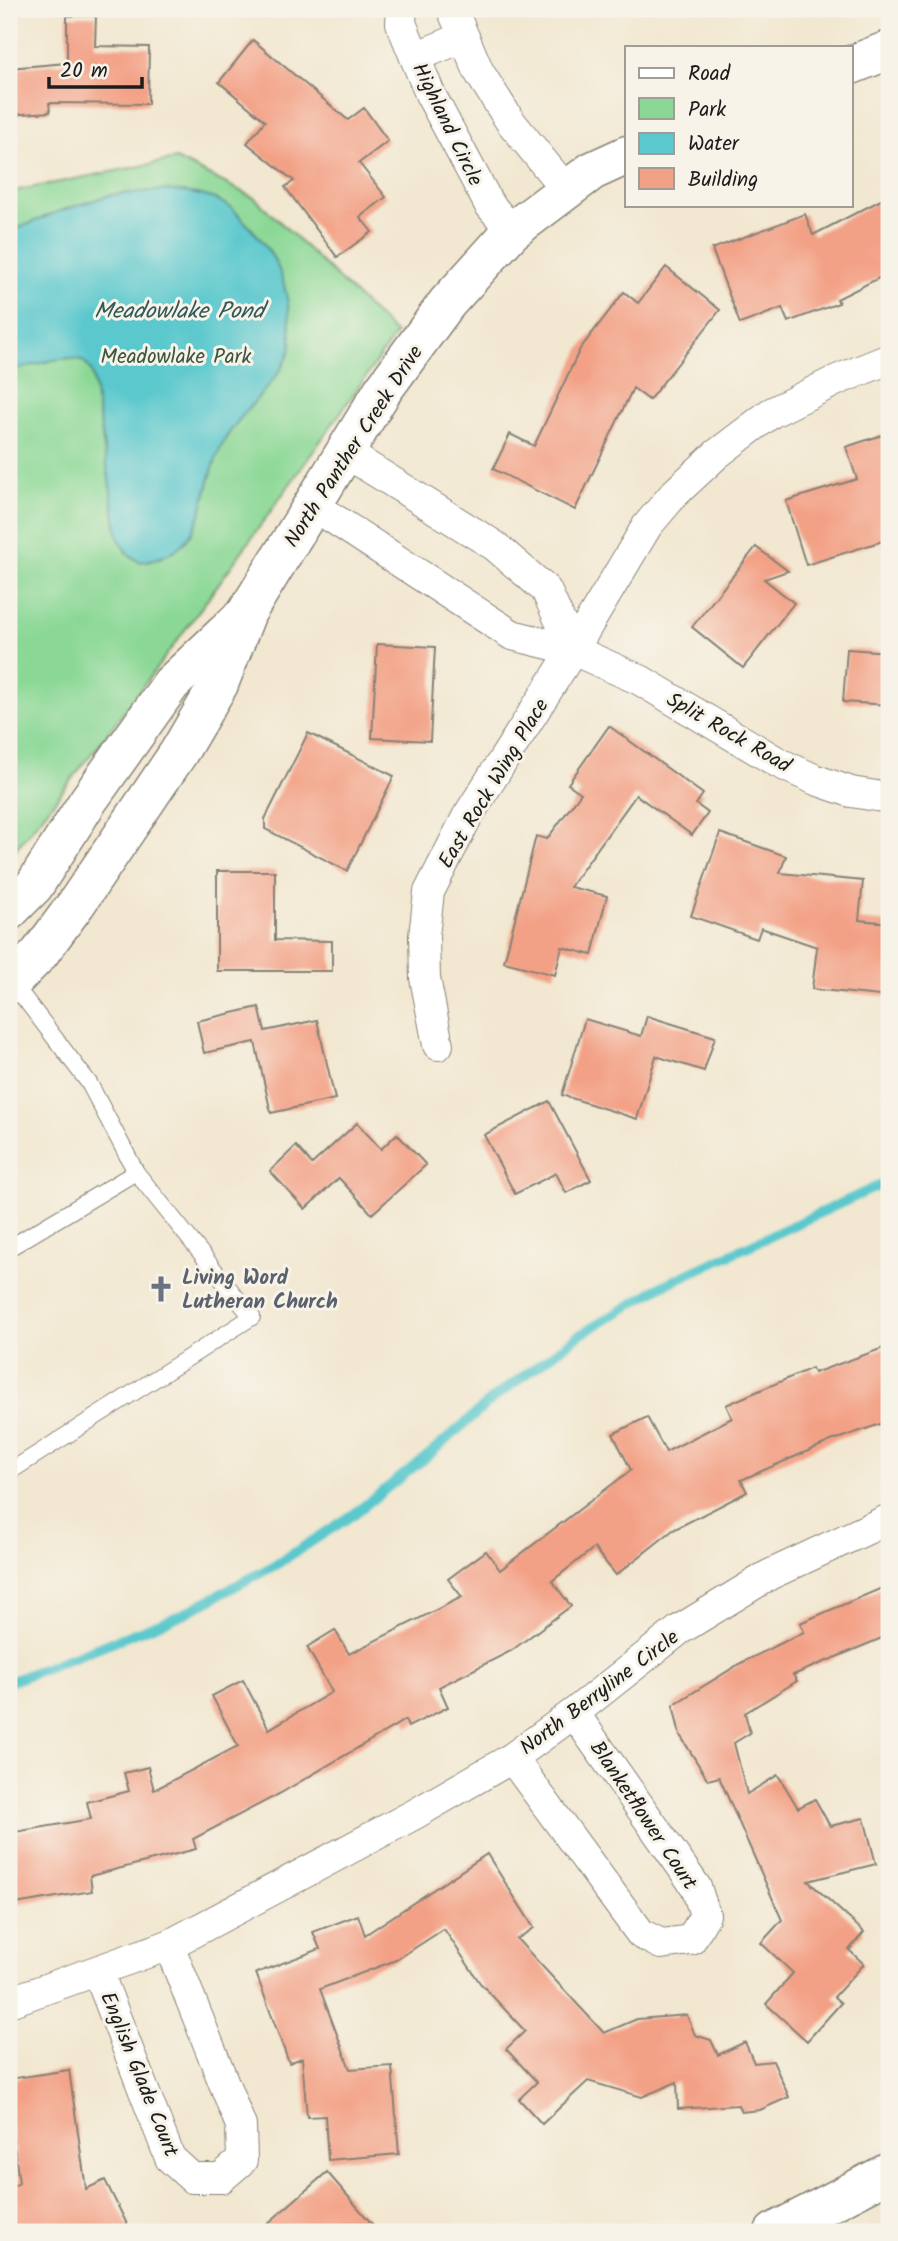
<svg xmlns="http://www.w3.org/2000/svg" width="898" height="2241" font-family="Kalam,sans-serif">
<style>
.green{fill:#8bd896;stroke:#547a59;stroke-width:2}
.water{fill:#5ac8cd;stroke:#3b7274;stroke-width:2}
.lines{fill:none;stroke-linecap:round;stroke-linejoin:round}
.stream{stroke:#5ac8cd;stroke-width:10}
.building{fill:#f3a186}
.service-casing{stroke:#878276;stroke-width:18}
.minor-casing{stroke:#878276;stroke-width:32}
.tertiary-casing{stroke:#878276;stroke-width:41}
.service{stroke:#fff;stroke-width:16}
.minor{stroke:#fff;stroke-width:30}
.tertiary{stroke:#fff;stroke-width:38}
.labels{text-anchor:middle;stroke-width:6;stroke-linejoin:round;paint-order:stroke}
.street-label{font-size:21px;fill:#1c1c1c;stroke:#f7f3e8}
.park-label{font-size:21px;fill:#3d5441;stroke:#f7f3e8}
.worship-label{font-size:21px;font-weight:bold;fill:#5b616d;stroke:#f7f3e8;text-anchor:start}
.water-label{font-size:23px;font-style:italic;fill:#32585a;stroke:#f7f3e8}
</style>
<rect width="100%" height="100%" fill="#f7f3e8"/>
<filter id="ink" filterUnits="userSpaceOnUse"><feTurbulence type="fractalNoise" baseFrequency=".0143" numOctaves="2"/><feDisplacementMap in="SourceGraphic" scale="14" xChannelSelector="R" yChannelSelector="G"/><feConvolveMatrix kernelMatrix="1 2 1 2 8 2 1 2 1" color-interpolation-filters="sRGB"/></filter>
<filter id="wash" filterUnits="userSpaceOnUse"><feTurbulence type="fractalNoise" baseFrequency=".00686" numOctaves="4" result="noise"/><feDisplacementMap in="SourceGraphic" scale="28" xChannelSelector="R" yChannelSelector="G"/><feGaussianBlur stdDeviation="1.57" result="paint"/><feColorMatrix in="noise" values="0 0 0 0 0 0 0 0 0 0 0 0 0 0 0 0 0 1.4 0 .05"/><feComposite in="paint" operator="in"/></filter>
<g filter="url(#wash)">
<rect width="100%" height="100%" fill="#f2e7d0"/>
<path class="green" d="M176,159L255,198L396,334C271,511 147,690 9,857V192Z"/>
<path class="water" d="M164,190C186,192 211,194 230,207C236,211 240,217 245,222C277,254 288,281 290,326C290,332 292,341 291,347C284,379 236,414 221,447C197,496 211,554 139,562L126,552L118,537L92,373C88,366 85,360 76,359C60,355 26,368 9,372V232L57,212L110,195Z"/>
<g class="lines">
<path class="stream" d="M9,1682L181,1615L277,1564L354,1514L430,1454L495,1397L578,1336L662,1286L889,1181"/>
</g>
<g id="blocks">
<g class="building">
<path d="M67,16H96L95,46L149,47L148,104L49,103L50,112L9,115V68L67,63Z"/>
<path d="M253,40L348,120L364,108L388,141L359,163L386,197L360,217L372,232L337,257L285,187L294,181L247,143L265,121L219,82Z"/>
<path d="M889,196V273L837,299L839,303L788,322L782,308L740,324L712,249L805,214L813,235Z"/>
<path d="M666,267L720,310L649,400L633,388L575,510L493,469L510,434L534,446L580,349L624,292L638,303Z"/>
<path d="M882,435L889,457V539L806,565L786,501L857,479L846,447Z"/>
<path d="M756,547L788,571L764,579L794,603L743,668L692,627Z"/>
<path d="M377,644L435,647L430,741L372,738Z"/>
<path d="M847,649L889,652V705L843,702Z"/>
<path d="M609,726L703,794L696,804L708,813L692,835L636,795L570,887L607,896L592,955L562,947L555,975L504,962L536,836L547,839L581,793L568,784Z"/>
<path d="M308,733L394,776L347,871L265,829V819Z"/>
<path d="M720,833L786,856L780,873L863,881L859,920L889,923V997L812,989L817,947L761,928L757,939L691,916Z"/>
<path d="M217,871H275V940L332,941V971H217Z"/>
<path d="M259,1007L265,1031L317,1020L335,1099L271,1113L255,1042L204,1053L197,1021Z"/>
<path d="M647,1016L715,1037L704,1071L656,1056L637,1119L562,1095L585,1019L641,1036Z"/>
<path d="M549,1101L591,1180L566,1193L556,1173L515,1194L484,1135Z"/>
<path d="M357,1123L381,1149L397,1134L426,1165L372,1214L339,1178L305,1209L270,1171L296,1146L312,1164Z"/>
<path d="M889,1346V1421L831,1441L741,1480L747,1492L673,1530L616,1575L594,1548L552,1581L571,1606L511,1651L439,1687L448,1707L408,1727L405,1720L281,1793L193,1839L196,1849L90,1876L92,1891L9,1905V1833L91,1819L87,1802L129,1791L124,1773L148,1767L154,1790L238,1746L212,1696L243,1680L269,1729L332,1692L307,1647L335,1630L349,1654L462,1597L448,1579L486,1551L500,1570L631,1470L613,1434L647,1417L666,1452L732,1418L726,1405L812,1368L814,1373Z"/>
<path d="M889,1585V1635L793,1675L797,1681L745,1713L750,1733L734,1743L747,1794L778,1775L798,1808L815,1799L830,1826L864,1818L876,1864L808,1881L864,1932L849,1950L864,1964L834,1997L841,2003L807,2041L766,2004L793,1973L761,1943L782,1920L719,1777L708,1780L680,1735L673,1705L741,1663L804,1632L800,1623Z"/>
<path d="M487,1854L534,1928L517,1939L604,2033L637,2019L687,2015L695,2035L711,2040L718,2055L745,2042L754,2063L773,2061L789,2097L760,2110L741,2112L738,2105L678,2109L677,2082L642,2097L588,2081L542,2124L519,2099L537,2082L506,2049L525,2031L480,1983L444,1929L396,1960L320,1989L350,2069L392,2066L399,2154L328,2160L325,2116L307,2117L302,2058L289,2063L256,1973L320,1949L313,1932L358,1915L365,1935Z"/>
<path d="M69,2070L86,2189L105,2180L131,2232H9V2189L19,2183L11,2123H9V2079Z"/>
<path d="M327,2172L379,2232H258Z"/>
</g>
</g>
</g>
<g filter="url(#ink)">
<use href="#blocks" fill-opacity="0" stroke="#878276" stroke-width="2"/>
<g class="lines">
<g class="service-casing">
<g id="service">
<path d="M9,1248L136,1172"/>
<path d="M9,1472L252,1317L136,1172L89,1083L12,982"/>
</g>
</g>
<g class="minor-casing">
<g id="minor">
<path d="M402,9L401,23L430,94L489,204L512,231"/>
<path d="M452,9L479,72L510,121L567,191"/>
<path d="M415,57L464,37"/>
<path d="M346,453L495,546L546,590L573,650"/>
<path d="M314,506L512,635L573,650L640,680L779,763L816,780L851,792L889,798"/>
<path d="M438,1045L425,978L424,936L429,892L467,817L573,650L647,526L675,493L717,454L771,413L837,380L889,359"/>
<path d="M512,1758L641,1934L661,1944L691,1940L705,1915L696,1887L574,1713"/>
<path d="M98,1972L170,2158L192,2178H221L242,2160L241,2126L169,1945"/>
<path d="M9,2002L169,1945L415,1814L512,1758L574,1713L679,1630L769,1575L889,1519"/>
</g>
</g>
<g class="tertiary-casing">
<g id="tertiary">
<path d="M851,65L889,50"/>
<path d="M9,911L34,886L88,801L171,684L241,618"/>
<path d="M9,985L39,954L76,904L179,752L219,684L247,612L383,390L447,303L512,231L592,171L627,155"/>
<path d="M774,2232L889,2172"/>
</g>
</g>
<use href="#service" class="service"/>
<use href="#minor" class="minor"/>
<use href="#tertiary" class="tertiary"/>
</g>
</g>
<defs>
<g id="church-bare" transform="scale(2.1)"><path d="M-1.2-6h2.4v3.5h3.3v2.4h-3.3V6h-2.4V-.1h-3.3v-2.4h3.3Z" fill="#6b7280" stroke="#f7f3e8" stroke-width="2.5" paint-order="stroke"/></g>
</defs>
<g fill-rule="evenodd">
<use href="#church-bare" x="161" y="1289"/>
</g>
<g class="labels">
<g class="street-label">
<text transform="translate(448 124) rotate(64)" y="7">Highland Circle</text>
<text transform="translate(353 446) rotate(-57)" y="7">North Panther Creek Drive</text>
<text transform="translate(729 732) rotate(30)" y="7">Split Rock Road</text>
<text transform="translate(493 783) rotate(-59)" y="7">East Rock Wing Place</text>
<text transform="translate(599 1692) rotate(-37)" y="7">North Berryline Circle</text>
<text transform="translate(644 1815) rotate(56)" y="7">Blanketflower Court</text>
<text transform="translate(140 2074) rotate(68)" y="7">English Glade Court</text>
</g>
<g class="park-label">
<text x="176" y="363">Meadowlake Park</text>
</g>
<g class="worship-label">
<text x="182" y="1284">Living Word<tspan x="182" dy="24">Lutheran Church</tspan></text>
</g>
<g class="water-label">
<text x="179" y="318">Meadowlake Pond</text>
</g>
</g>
<rect width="898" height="2241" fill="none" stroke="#f7f3e8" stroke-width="35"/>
<rect x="625" y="46" width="228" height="161" fill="#f7f3e8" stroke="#9f9d96" stroke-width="2"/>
<rect x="639" y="68" width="35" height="10" fill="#ffffff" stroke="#9f9d96" stroke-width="2"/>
<text x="688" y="80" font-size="21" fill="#1c1c1c">Road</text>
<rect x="639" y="98" width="35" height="21" fill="#8bd896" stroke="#9f9d96" stroke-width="2"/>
<text x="688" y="116" font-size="21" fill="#1c1c1c">Park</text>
<rect x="639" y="133" width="35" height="21" fill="#5ac8cd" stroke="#9f9d96" stroke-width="2"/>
<text x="688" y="150" font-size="21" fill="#1c1c1c">Water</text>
<rect x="639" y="168" width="35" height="21" fill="#f3a186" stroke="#9f9d96" stroke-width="2"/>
<text x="688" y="186" font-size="21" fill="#1c1c1c">Building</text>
<path d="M49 77v10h93v-10" fill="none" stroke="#1c1c1c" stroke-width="3.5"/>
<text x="60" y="77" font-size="21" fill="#1c1c1c" stroke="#f7f3e8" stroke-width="5" paint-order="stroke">20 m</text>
</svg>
